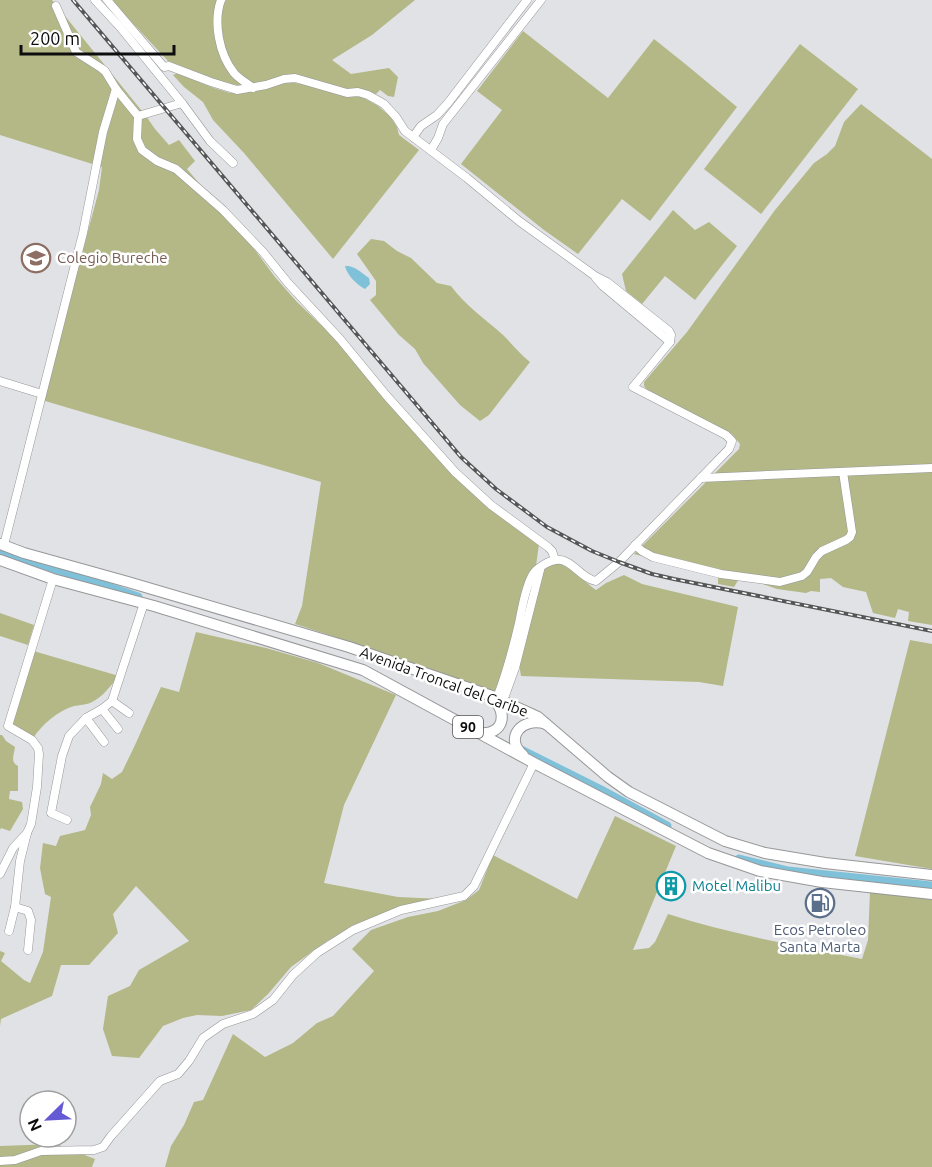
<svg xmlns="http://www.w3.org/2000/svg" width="932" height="1167" font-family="Ubuntu,sans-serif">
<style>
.green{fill:#b3b886}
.water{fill:#7ec1d9}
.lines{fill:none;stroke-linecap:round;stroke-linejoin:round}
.river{stroke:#7ec1d9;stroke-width:9}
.minor-casing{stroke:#969799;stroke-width:9}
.highway-casing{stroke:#969799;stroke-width:12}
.minor{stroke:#fff;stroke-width:8}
.highway{stroke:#fff;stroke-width:10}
.rail-casing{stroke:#555657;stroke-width:4}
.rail{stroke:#fff;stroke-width:1.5;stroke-dasharray:4.5;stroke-linecap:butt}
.labels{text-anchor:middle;stroke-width:5;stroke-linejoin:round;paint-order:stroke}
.shield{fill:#fff;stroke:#565656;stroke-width:1.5}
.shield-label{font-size:14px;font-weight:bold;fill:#0d0d0e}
.education-label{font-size:15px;fill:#785e54;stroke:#fff;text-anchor:start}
.street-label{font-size:15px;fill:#0d0d0e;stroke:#fff}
.culture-label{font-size:15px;fill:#0d838f;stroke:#fff;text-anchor:start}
.service-label{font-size:15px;fill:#4e5e75;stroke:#fff}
</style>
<rect width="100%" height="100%" fill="#e1e2e5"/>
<g class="green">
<path d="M0,0H52L146,116L155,129L169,145L179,140L195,161L187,169L249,242L275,277L297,302L321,325H324L439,459L539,544L535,573L515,656L496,693L360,645L295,624L302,606L321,482L45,401L44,395L99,190L102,167L0,135Z"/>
<path d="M111,0H218L221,47L242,83L241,86L218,81L168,61Z"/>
<path d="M226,0H415L372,35L332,60L351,74L389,68L398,77L394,97L388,96L380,90L376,94L364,91L348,90L304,77L288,75L255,85C245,79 235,72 230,62C223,47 217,14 226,0Z"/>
<path d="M523,31L608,98L654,39L689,67L737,107L650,221L622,199L578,254L544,230L461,164L502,110L477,91Z"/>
<path d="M800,44L858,89L761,214L704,169Z"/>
<path d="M178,73L214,88L230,93L248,92L288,82L302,84L341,95L362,97L378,106L390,116L397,127L399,135L419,150L333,259L244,153L213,120L203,102L184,87L173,75Z"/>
<path d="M861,104L932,159V625L908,621L909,612L898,609L895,618L873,613L866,592L843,587L831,578L820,579V592L811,591L806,593L777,589L760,583L739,579L734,587L718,584V576L634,554L739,449L740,444L732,434L649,392L644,386V382L687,332L775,210L814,163L827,154L835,146L844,122Z"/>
<path d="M673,210L695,230L709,222L737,246L695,300L665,276L642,304L626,291L622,274Z"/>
<path d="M371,239L384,241L397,251L411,258L437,283L451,286C465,305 485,319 503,335C512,344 520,354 530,362L489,415L480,421L460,405L423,363L415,349L399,335L370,300L376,295V281L357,254Z"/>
<path d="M560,563C574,569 583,581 596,590L606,583L624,575L642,584L738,607L723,686L699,682L521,676L519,664L522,656C526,641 538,577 546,568C549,565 555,564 560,563Z"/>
<path d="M0,613L34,625L28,645L0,636Z"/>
<path d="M196,632L266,648L318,663L396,695L344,805L324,883L398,897L442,899L368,919L327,941L291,967L268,994L251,1010L222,1016L197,1015L183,1018L163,1026L139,1058L112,1056L103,1029L108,996L130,986L139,970L189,941L136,886L113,914L118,933L89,965H61L52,996L1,1019L0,1026V951L5,953L1,961L24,980L30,983L43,952L51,897L45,894L40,868L43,843L56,846L60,836L85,830L91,815L90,807L101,784L103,773L112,779L122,772L135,745L161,687L179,692Z"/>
<path d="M910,640L932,644V869L855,856Z"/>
<path d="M30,650L119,676C111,685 103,697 92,702C87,705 79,705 74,706C57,711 43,724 33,738L7,723Z"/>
<path d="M0,735H2L6,741L15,747C14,755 10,762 18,766V791H10L9,799L22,802L23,809L10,831L1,828L0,830Z"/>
<path d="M615,816L676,846L633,950L649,948L655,942L668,914C731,934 796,946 862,959L868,940L870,891L932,898V1167H165L171,1146L184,1125L194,1102L203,1100L233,1034L265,1057L293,1043L317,1023L333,1016L374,971L352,949L371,930L408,917L438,911L466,900L479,890L493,855L577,899Z"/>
<path d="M56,1144L95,1159L92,1167H0V1146Z"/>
</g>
<path class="water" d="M345,266C354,265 362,273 369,278L370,284L365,289C357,285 347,275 345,266Z"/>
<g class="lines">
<g class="river">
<path d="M0,550L138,597"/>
<path d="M521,750L601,790L667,826"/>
<path d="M739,859L788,871L932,886"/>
</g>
<g class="minor-casing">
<g id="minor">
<path d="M95,0L120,27L182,103L210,141L233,163"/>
<path d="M107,0L164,67L169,66L211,82L237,90L266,85L284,79L295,78L347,93L358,92L368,95L384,104L396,117L405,131L413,137L467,178L519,221L595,276L607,282L669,331L671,335L670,342L633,387L726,435L732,441L729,449L619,562L596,581C581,579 572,558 556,560C548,561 537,568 533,574C525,587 522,609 519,623C513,649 506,674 497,698"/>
<path d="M221,0C213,22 219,54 234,73C239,79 247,83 253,88"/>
<path d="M56,6L76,52L101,68L105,71L116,89L138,116L137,139L142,150L157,161L176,169L184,176L223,210L263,252L288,283L340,339L386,395L455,472L491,505L548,547L552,551L555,560"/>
<path d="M138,116L182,103"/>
<path d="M413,137L421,126L437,115L448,103L527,0"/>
<path d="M431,150L438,138L443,124L541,0"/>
<path d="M596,278L603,286L670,342"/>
<path d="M0,381L42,394"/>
<path d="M701,478L932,468"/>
<path d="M4,545L83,233L103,132L116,89"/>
<path d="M635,545L642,551L653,557L721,574L780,582L802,576L807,572L816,557L822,551L846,540L850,537L852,532L843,472"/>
<path d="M112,701L129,713"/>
<path d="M503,701L515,668L540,570"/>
<path d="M102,709L118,729"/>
<path d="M86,718L102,709L112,701L144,603"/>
<path d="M67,820L51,813L62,756L69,736L86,718L104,742"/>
<path d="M0,874L13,848L27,833L31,824L37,787L39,754L38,748L32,740L8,726L53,579"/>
<path d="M15,907L28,911L31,920L28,950"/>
<path d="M9,931L15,907L20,861L27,833"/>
<path d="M0,1161L15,1160L41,1151L94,1150L103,1147L111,1136L160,1081L178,1074L189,1061L203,1038L223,1024L253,1014L273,1000L293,975L317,953L353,930L401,910L464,896L474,886L534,763"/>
</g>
</g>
<g class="highway-casing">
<g id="highway">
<path d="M0,544L24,553L128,582L349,647L492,696L538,717L608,777L629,792L725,841L765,853L825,863L932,875"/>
<path d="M0,560L53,579L154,606L363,670L534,763L708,853L760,871L822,882L932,894"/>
<path d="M480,733C504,735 508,713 493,698"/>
<path d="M523,755C504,739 521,716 546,724"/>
</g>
</g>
<use href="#minor" class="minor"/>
<use href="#highway" class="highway"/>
<g class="rail-casing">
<path id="rail" d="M73,0L461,457L496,489L547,527L592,551L619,562L652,574L674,579L932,631"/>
</g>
<use href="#rail" class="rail"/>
</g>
<defs>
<g id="school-ring" transform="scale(1.5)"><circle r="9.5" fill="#fff" stroke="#8d6e63" stroke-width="1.5"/><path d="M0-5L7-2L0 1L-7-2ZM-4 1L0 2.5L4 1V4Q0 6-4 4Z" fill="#8d6e63"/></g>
<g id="building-ring" transform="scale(1.5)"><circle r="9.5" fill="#fff" stroke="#0f9aa8" stroke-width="1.5"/><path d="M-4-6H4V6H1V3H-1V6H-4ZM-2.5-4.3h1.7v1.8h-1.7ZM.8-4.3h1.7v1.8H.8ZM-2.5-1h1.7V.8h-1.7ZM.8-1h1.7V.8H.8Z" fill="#0f9aa8"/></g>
<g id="fuel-ring" transform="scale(1.5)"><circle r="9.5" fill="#fff" stroke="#5c6f8a" stroke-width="1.5"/><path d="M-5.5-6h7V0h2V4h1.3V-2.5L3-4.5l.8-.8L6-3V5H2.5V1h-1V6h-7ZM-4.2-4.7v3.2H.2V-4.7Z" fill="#5c6f8a"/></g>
</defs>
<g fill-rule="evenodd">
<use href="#school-ring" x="36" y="258"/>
<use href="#building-ring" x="671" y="886"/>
<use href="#fuel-ring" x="820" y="903"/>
</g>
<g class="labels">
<rect class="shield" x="453" y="716" width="30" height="22" rx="4.5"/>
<g class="shield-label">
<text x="468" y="732">90</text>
</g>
<g class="education-label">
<text x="57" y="263">Colegio Bureche</text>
</g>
<g class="street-label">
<text transform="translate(444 682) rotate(20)" y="5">Avenida Troncal del Caribe</text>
</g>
<g class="culture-label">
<text x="692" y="891">Motel Malibu</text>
</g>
<g class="service-label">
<text x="820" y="935">Ecos Petroleo<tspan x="820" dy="17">Santa Marta</tspan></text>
</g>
</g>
<g transform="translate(48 1119) rotate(246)"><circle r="28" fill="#ffffff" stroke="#9e9e9f" stroke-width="1.5"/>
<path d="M0-4.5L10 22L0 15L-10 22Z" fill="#655ad3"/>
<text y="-9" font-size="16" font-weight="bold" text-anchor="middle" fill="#0d0d0e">N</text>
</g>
<path d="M21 45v9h153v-9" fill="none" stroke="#0d0d0e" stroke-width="3"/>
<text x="30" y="45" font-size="18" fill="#0d0d0e" stroke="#ffffff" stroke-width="4.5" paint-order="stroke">200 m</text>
</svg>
